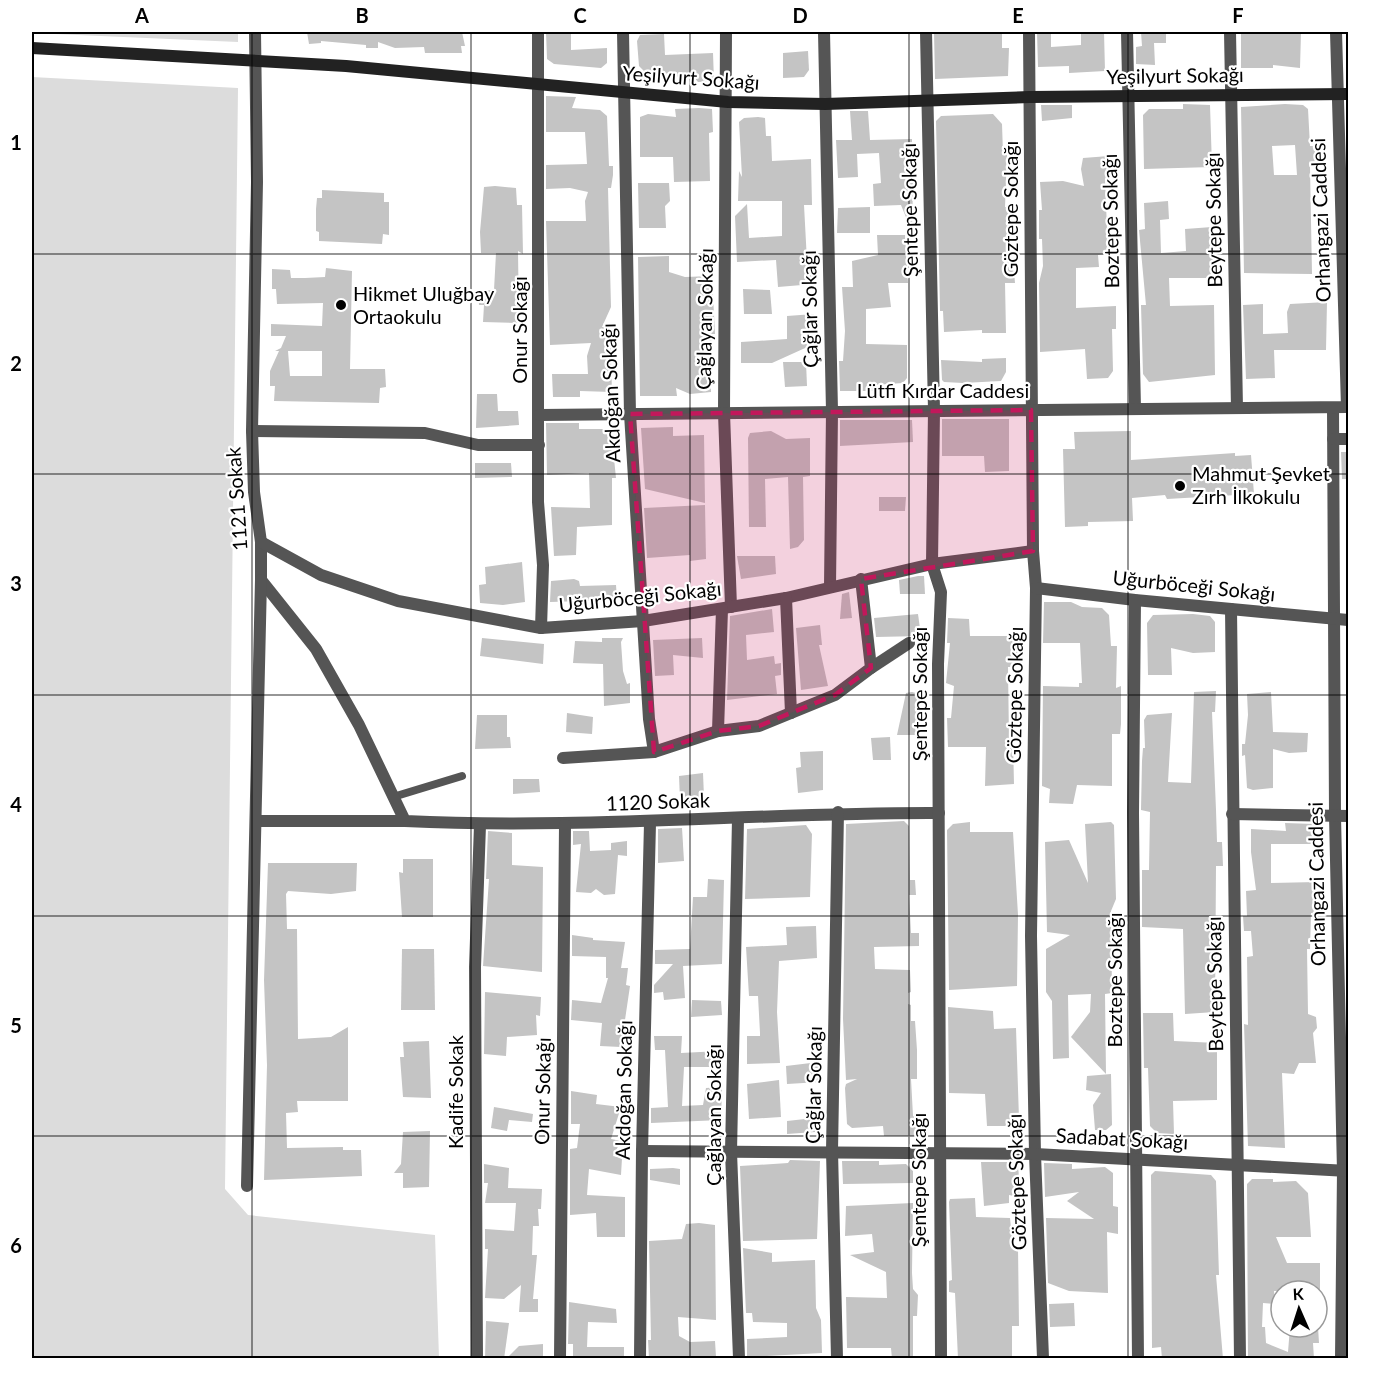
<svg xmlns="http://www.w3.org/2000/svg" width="1380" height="1390" font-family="Lato,sans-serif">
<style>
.green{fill:#dcdcdc}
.building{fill:#c4c4c4;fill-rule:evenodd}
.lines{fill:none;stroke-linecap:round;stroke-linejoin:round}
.service{stroke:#555;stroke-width:8}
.minor{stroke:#555;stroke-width:12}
.secondary{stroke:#222;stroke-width:12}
.marked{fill:#c2185b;fill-opacity:0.2;stroke:#c2185b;stroke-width:4.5;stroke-dasharray:12 8;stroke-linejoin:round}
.grid{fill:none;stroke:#000;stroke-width:1.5;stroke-opacity:0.55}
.poi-dot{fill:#000;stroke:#fff;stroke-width:2}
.labels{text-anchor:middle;stroke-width:4.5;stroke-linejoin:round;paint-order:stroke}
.street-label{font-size:20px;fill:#000;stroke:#fff}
.poi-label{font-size:20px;fill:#000;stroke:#fff;text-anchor:start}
.neatline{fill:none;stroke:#000;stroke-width:2}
.grid-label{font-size:20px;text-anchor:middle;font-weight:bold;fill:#000}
</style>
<rect width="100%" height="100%" fill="#fff"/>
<g class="green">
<path d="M32,32H238V42L32,33Z"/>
<path d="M32,77L238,88L225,1189L248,1215L435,1235L439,1358H32Z"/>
</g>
<g class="building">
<path d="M307,32H462L465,46H461L462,53H425L424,47L395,48L378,42V48H366V45L321,41V43L309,44Z"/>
<path d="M546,32H571V50L607,48V63L601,68L554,64L547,59Z"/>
<path d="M934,32H1002V48H1009L1008,76L935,79Z"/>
<path d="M1037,32H1051V47L1081,45V32H1104L1105,71L1069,73V66L1038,67Z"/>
<path d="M1141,32H1166V43H1154L1155,65L1136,64V47L1142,46Z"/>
<path d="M1241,32H1301L1300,68L1273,65V68H1241Z"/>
<path d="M664,34L665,55L713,53L714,81L698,82L692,75L674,77L673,74L645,72L639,66L637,41L640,35Z"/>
<path d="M808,51L809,70L804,77L783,78V53Z"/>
<path d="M546,96L576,97L572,108L600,110L607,116L609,166H613V175L611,188H608L611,307L602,327H610L612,392L580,391V397H553L552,374H588L587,356L591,343L550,345L546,221H586L585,201L588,192L570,188L546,189V165L587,164L585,132H546Z"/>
<path d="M1183,104L1210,105L1212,167L1144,169L1143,115L1149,109H1183Z"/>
<path d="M1285,104L1303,105L1308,109L1310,146H1320L1321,167H1310L1312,274L1244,273L1241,107ZM1295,145L1297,175H1274L1272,146Z"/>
<path d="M1041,105H1072V118L1042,121Z"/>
<path d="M699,108L712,109L713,132L709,133L710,181L674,182L673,157H640V117L648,114L676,117L675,109Z"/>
<path d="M850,111H868L870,140L912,139V154H905L907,180L913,183L912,232L901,205L874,206L873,184L881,183L879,153L857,154L858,177L838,178L836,140H852Z"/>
<path d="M993,114L1002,124L1003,154H1007L1005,207H1011L1012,235L1007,234L1009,262L1010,269L1014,271L1015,283H1005L1006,333H982V330L944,332L943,311H940L936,121L941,116Z"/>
<path d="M758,117L765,118L766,136H771L772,161L811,159L812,205H804L807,261H813L814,284L778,287L776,260L737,262L735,216L747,204L749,238L782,236V201H738L739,171L742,177L739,122L744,118Z"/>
<path d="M1109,156L1110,179H1105L1108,254L1098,255L1099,267L1076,268V308L1116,306V329H1112L1113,371L1108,378L1087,379L1085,349L1040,352L1039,283L1043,266L1042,239H1039V210H1042L1040,182L1063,181L1084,186L1081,169L1083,158Z"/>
<path d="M638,183H669L670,201L665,206L666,228H639Z"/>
<path d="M495,186L516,188L517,205H522L523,254L518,251L519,323L483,322L484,305H479L478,291L494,290L496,253H481L480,232L484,187Z"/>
<path d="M322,190L384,193V202H389V235L383,234L382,244L319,241V232L316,231V209L317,198H322Z"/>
<path d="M1168,201L1169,219L1160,220L1161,253L1186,251L1185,229L1212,227L1215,278H1169L1170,306L1214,305L1215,375L1149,382L1143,374L1141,305H1146L1139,230L1145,229L1144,203Z"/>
<path d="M870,207V233H837L838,208Z"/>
<path d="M877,235H905L908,283H888L891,307L866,309V344L907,345V378L903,383L874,385V391H840L839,361H843L845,331L842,287H853L852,261L878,255Z"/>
<path d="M669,256V272L685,277L712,276L715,334H711L713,363H710L711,392L690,394L676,388L677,396H640L638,257Z"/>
<path d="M326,268L352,271L350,369H385L386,387L380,388L379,403L274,401L275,386H270V371L279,351H275L281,348L286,336H271V324L322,326L323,303L277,304L276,289H272V269L290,270L291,278H305L325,277ZM288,351H322V376H290Z"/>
<path d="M743,289L770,290L772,314H744Z"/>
<path d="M1327,302L1326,350H1274L1275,378L1246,379L1243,305L1263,304V334L1288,333L1287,312L1290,304Z"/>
<path d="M814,314V344L772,363H741V342L787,339V316Z"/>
<path d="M1006,358V372L1001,381L963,383L944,382L942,380L941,360L982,362V359Z"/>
<path d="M783,362H806L807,386L785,387Z"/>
<path d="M477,394H497L498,411H518L519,425L476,428Z"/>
<path d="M942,419H1009V471L985,472L984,456H942Z"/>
<path d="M840,420H912L913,442L840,446Z"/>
<path d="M546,423H579V429H611L616,478H612V525L577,527L576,555L554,556L551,507L590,508L589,473L547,475Z"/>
<path d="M673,427V436L704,435L705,503L645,489L641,428Z"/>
<path d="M771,431L786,439L810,438V476L803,477L804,540L798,547L790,549L788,477L765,479L766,527H749L748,438L750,433Z"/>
<path d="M1131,431V460L1235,453V456L1251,455L1254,494L1167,499L1165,495L1132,498L1133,521L1088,522V526L1065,527L1063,449H1075L1074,432Z"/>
<path d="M1341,452H1348V479H1342Z"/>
<path d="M475,463H511L512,477L475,478Z"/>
<path d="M879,497H906L905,511H879Z"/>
<path d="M705,505L706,559L690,561V555L647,558L644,508Z"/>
<path d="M737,556H775L776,574L741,579Z"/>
<path d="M522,562L525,602L503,605L480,603L479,585L486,584L485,567Z"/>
<path d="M918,576H924L925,594H900L899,580Z"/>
<path d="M574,579L579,581L580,586L616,585L617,600L550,602L551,581Z"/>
<path d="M849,592L852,618L840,619L842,594Z"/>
<path d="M1044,602H1071L1082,607L1102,608L1109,615L1111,646H1117L1116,688L1121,686V724L1120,734H1112V786L1077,785L1073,804L1049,803L1050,789L1042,786L1043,686L1079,687V683H1082L1080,643H1043Z"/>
<path d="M772,609L774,632L746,635L747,660L774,656L775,664L781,663V675L775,676L777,694L727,700L730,616Z"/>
<path d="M918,614L921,636L876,637L874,618Z"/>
<path d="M1193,614L1210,616L1215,622V652L1193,653L1171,648L1172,675H1148L1147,623L1153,615Z"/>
<path d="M948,618L969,619L970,636H1018L1017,667H1008L1009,741H1013L1014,784L985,786L986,747H948L947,718H951L954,686L946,683L950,643H947Z"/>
<path d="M820,625L822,645H819L828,686L801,690L796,628Z"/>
<path d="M482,638L544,644L543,664L480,656Z"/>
<path d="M602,638H623L621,642L623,671L627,684L630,683V703L604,706L603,664L573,663L575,641L602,642Z"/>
<path d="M702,638L703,658L673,655L674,675L655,676L653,640Z"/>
<path d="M1216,691L1215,712H1212L1216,810L1217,842H1222L1223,866H1216L1215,1012L1185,1014L1183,929L1142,927V870H1149L1150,812L1141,810L1142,761L1143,748H1145L1144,720L1147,715L1172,713L1168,782L1191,783L1194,692Z"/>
<path d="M912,692L923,695L917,717H920V735H897L906,693Z"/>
<path d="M1271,692L1273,732L1308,733L1307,752L1289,753L1273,749V788L1253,790L1247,788L1245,755L1242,756V744H1245L1248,715L1247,694Z"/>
<path d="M567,713L593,717L592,734L566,732Z"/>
<path d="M477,715H507V737H510L511,748L475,749Z"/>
<path d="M890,737L891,760H873L871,738Z"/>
<path d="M823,751V790L798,793L796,768L801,767L800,752Z"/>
<path d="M703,773L704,797L680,800L679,776Z"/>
<path d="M513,779H539L540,792L513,794Z"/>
<path d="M904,821L909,826L910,880H915L916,895H909L911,933H919V946L874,947L875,969L910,970L911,992L908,993V1004L911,1005V1021H915L917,1050V1079H911L913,1116L920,1121V1136H884L883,1126L852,1128L847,1124L845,1088L846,1084L857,1079L846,1080L843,1019L846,824Z"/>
<path d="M970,822V832H1013L1018,915L1017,986L949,990L947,830L953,824Z"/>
<path d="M1111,822L1114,825L1116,899L1111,911L1112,993L1105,994L1106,1074L1071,1037L1090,1012L1091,994L1068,995L1069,1058L1053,1059L1052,1001L1046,992V949L1070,935L1047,932L1045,842L1069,840L1088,883L1085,824Z"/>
<path d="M1285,823L1314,824V844H1271V883L1317,882V913H1311L1310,949H1307L1308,1014L1316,1017L1317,1028L1313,1033L1316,1063H1299L1294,1074L1282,1073L1285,1148L1248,1146L1244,1024L1248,1025L1247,957L1253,956L1251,931H1244L1243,916H1247L1246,891L1256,890L1251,852V829L1286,831Z"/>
<path d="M806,825L812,834L810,897L745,899L747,829Z"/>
<path d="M682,828L684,861L658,863V829Z"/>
<path d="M488,831L512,833V865L543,867L542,972L483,966L489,879H486Z"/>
<path d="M573,831H589L590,851L611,850V843L627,841V856L618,855L615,894L604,895L596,889L591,893L576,892L581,844L573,845Z"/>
<path d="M403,859H433V917H402L399,872L403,873Z"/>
<path d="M268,863H357L356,891L331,894L288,891L286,894L287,929H297L298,1039L331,1037L348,1027V1101H297L298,1112L286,1113L287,1148L343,1147V1150H361L362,1176L264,1180L267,1065L264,980Z"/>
<path d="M708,879L724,880L722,964L683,966L685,998L664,1000L663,992L654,993V985L673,964H655V950L690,949L693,897H707Z"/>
<path d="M816,926L817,958L779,961L777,1012L780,1063L747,1064V1036H760V1033L758,996H749L746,947L787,945L786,927Z"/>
<path d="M572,935L593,938V940L625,942L621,968H628L626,985L630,986L621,1047L600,1046L602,1023L571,1020L572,1000L601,1003L608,978H606V957L572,956Z"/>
<path d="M402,949H434L435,1010H401Z"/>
<path d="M485,992L541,997L540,1016L536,1015L537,1035L507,1037L506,1056L484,1054Z"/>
<path d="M692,1000L721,1001L722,1015L691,1017Z"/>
<path d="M948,1007L993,1011L994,1029L1016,1028L1019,1119L1011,1126H987L985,1094L949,1093Z"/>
<path d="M1143,1013H1173L1174,1041L1217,1043V1100L1173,1101L1174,1134L1157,1133L1150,1126L1148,1068H1144Z"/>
<path d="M654,1036H682L681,1053L720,1051L721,1067H684L682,1106L703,1105L706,1088L722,1087L721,1120L651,1123V1108L668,1107L665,1050H655Z"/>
<path d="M429,1041L431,1098L403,1097L400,1057H404L403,1042Z"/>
<path d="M819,1062L820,1082L787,1084L786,1066Z"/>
<path d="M1111,1074L1112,1125L1106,1130H1095L1093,1105L1101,1093L1086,1090L1087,1076Z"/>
<path d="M779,1080L781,1117L749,1119L747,1084Z"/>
<path d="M571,1091L597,1095L596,1104L621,1107L611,1139L621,1141L613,1156L622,1158L621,1175L589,1169L587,1195L625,1197V1237H597L596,1213L570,1215V1149L577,1148L580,1124H571Z"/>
<path d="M494,1107L533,1114L532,1122L509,1120L507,1131L491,1128Z"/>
<path d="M814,1118L815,1132L787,1134V1121Z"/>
<path d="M430,1131L429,1187L403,1188V1173H394L401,1164L403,1132Z"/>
<path d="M790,1160L820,1161L817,1239L743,1241L740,1166L788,1163Z"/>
<path d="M842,1161H879V1165L906,1164L913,1171V1183L843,1184Z"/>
<path d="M981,1162H1018L1020,1197L1009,1195V1203L984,1206Z"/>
<path d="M1044,1163L1072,1164V1169L1105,1167L1113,1173V1206L1118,1207V1234L1107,1232L1108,1293L1069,1291L1048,1283L1046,1218L1094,1219L1067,1201L1079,1192L1045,1197Z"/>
<path d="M484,1164L509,1168L508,1188L542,1189L541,1209H538L539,1226H533L532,1255H537L533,1299H538V1312H519L521,1285L504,1299L485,1298L488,1249H485V1229L514,1231L516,1203H485L488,1183H484Z"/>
<path d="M673,1168L680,1169V1185L650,1180V1169Z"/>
<path d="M1155,1171L1211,1175L1216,1181L1219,1275H1216L1223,1359H1162L1161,1347L1152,1348L1151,1175Z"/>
<path d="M1252,1179H1273V1182L1296,1181L1308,1193L1311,1237H1276L1287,1263H1320V1291H1274L1275,1304L1263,1303L1262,1327H1265L1266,1343L1288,1352L1290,1327H1318L1319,1343H1313L1314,1359H1248L1247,1184Z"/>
<path d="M975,1198L976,1217L1010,1218L1013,1247H1018L1019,1326H1012V1359H958L955,1293L949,1292V1281L952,1280L949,1202L950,1199Z"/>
<path d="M913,1203L912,1273L913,1289L918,1295L917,1316H913V1359H892L891,1348H847L846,1297L887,1298L886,1272L850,1255L874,1252L872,1234L845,1236L846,1206Z"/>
<path d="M699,1223L715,1225L716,1320L678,1317L679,1336L690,1342L715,1341L716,1357L649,1359L648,1340H651L649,1241L682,1239L686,1224Z"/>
<path d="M743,1248L772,1253V1262L815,1260L816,1308L821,1320L822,1353L747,1357V1339L787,1337V1323L753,1322L752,1313H746Z"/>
<path d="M569,1302L616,1309L617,1323L588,1322L587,1347H624V1359H573V1344H568Z"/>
<path d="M1074,1303L1075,1326L1050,1327L1049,1304Z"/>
<path d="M486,1321L509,1323L504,1359H485Z"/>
<path d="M543,1344V1359H506L519,1346Z"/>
</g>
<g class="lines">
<path class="service" d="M393,797L462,776"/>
<g class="minor">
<path d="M255,32L257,182L252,431L254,492L261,542V580L316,649L359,725L405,821C583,830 760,812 939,813"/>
<path d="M538,32V502L543,565L541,628"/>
<path d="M623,32L630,414L649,719L654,752"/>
<path d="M726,32L724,413L731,607"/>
<path d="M824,32L832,411L830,587"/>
<path d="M926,32L934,410L932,564L941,592L938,664L941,1358"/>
<path d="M1029,32L1033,551L1036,588L1031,936L1035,1154L1043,1358"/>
<path d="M1127,32L1135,409"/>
<path d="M1230,32L1237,408"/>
<path d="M1333,408L1335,816L1343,1171L1341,1358"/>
<path d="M540,415L1347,407L1336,32"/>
<path d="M252,431L425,433L478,445H539"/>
<path d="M1333,439H1348"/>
<path d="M261,542L321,575L398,601L541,628L643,621L786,598L932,564L1033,551"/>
<path d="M1036,588L1135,600L1348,620"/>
<path d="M786,598L791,713"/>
<path d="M1135,600L1133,813L1138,1358"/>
<path d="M1231,609L1240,1358"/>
<path d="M871,668L909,643"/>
<path d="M718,731L722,609"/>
<path d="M563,758L654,752L718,731L759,726L835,695L871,668L861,579"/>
<path d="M1232,814L1348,816"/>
<path d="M738,819L731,1152L739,1358"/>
<path d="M256,821H405"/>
<path d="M642,1151L1035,1154L1348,1171"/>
<path d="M247,1186L261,580"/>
<path d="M477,1358L475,967L480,825"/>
<path d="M560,1358L565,825"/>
<path d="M640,1358L642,1151L650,823"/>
<path d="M837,1358L832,1151L838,812"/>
</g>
<path class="secondary" d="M32,48L346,66L728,102L825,104L1030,97L1348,94"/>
</g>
<path class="marked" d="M1031,410L1033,551L861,579L871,668L835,695L759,726L718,731L654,752L630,414Z"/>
<path class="grid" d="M252,32V1358M471,32V1358M690,32V1358M909,32V1358M1128,32V1358M32,254H1348M32,474H1348M32,695H1348M32,916H1348M32,1136H1348"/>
<g class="poi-dot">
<circle cx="341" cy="305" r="6"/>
<circle cx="1180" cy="486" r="6"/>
</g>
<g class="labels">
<g class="street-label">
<text transform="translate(1175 76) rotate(-1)" y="7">Yeşilyurt Sokağı</text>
<text transform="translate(691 78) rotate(4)" y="7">Yeşilyurt Sokağı</text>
<text transform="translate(1011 209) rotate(-90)" y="7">Göztepe Sokağı</text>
<text transform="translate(910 210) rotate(-91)" y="7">Şentepe Sokağı</text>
<text transform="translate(1214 220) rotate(-91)" y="7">Beytepe Sokağı</text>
<text transform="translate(1321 220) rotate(-92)" y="7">Orhangazi Caddesi</text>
<text transform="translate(1111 221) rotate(-91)" y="7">Boztepe Sokağı</text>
<text transform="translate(810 309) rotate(-91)" y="7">Çağlar Sokağı</text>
<text transform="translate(705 319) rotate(-89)" y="7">Çağlayan Sokağı</text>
<text transform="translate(520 330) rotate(-90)" y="7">Onur Sokağı</text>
<text x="943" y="398">Lütfi Kırdar Caddesi</text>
<text transform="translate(611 393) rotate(-92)" y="7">Akdoğan Sokağı</text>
<text transform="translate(237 499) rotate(-94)" y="7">1121 Sokak</text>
<text transform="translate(1194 586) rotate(6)" y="7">Uğurböceği Sokağı</text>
<text transform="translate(640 597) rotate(-6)" y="7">Uğurböceği Sokağı</text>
<text transform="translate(920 694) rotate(-90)" y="7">Şentepe Sokağı</text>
<text transform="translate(1015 695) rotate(-89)" y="7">Göztepe Sokağı</text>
<text transform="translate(658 802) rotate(-2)" y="7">1120 Sokak</text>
<text transform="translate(1317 884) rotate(-91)" y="7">Orhangazi Caddesi</text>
<text transform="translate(1115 980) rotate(-90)" y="7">Boztepe Sokağı</text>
<text transform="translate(1215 984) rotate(-91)" y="7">Beytepe Sokağı</text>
<text transform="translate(814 1085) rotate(-89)" y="7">Çağlar Sokağı</text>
<text transform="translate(624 1090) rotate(-89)" y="7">Akdoğan Sokağı</text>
<text transform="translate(543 1091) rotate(-89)" y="7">Onur Sokağı</text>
<text transform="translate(456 1092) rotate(-90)" y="7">Kadife Sokak</text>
<text transform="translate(714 1115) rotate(-90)" y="7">Çağlayan Sokağı</text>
<text transform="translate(1122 1139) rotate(3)" y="7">Sadabat Sokağı</text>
<text transform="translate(919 1180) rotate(-90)" y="7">Şentepe Sokağı</text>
<text transform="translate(1017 1182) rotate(-92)" y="7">Göztepe Sokağı</text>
</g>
<g class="poi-label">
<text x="353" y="301">Hikmet Uluğbay<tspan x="353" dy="23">Ortaokulu</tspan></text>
<text x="1192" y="481">Mahmut Şevket<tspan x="1192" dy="23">Zırh İlkokulu</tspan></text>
</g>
</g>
<rect width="1380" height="1390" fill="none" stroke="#ffffff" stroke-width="66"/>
<g transform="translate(1299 1309) rotate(357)"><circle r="28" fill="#ffffff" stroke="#999999" stroke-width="1.5"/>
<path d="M0-4.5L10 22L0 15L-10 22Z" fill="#000000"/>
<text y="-9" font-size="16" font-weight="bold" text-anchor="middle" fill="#000000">K</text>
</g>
<rect x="33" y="33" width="1314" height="1324" class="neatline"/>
<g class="grid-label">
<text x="142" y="23">A</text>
<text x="362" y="23">B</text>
<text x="580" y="23">C</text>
<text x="800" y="23">D</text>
<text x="1018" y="23">E</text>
<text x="1238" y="23">F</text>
<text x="16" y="150">1</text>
<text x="16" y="371">2</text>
<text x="16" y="591">3</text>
<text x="16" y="812">4</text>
<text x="16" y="1033">5</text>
<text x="16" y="1253">6</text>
</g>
</svg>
